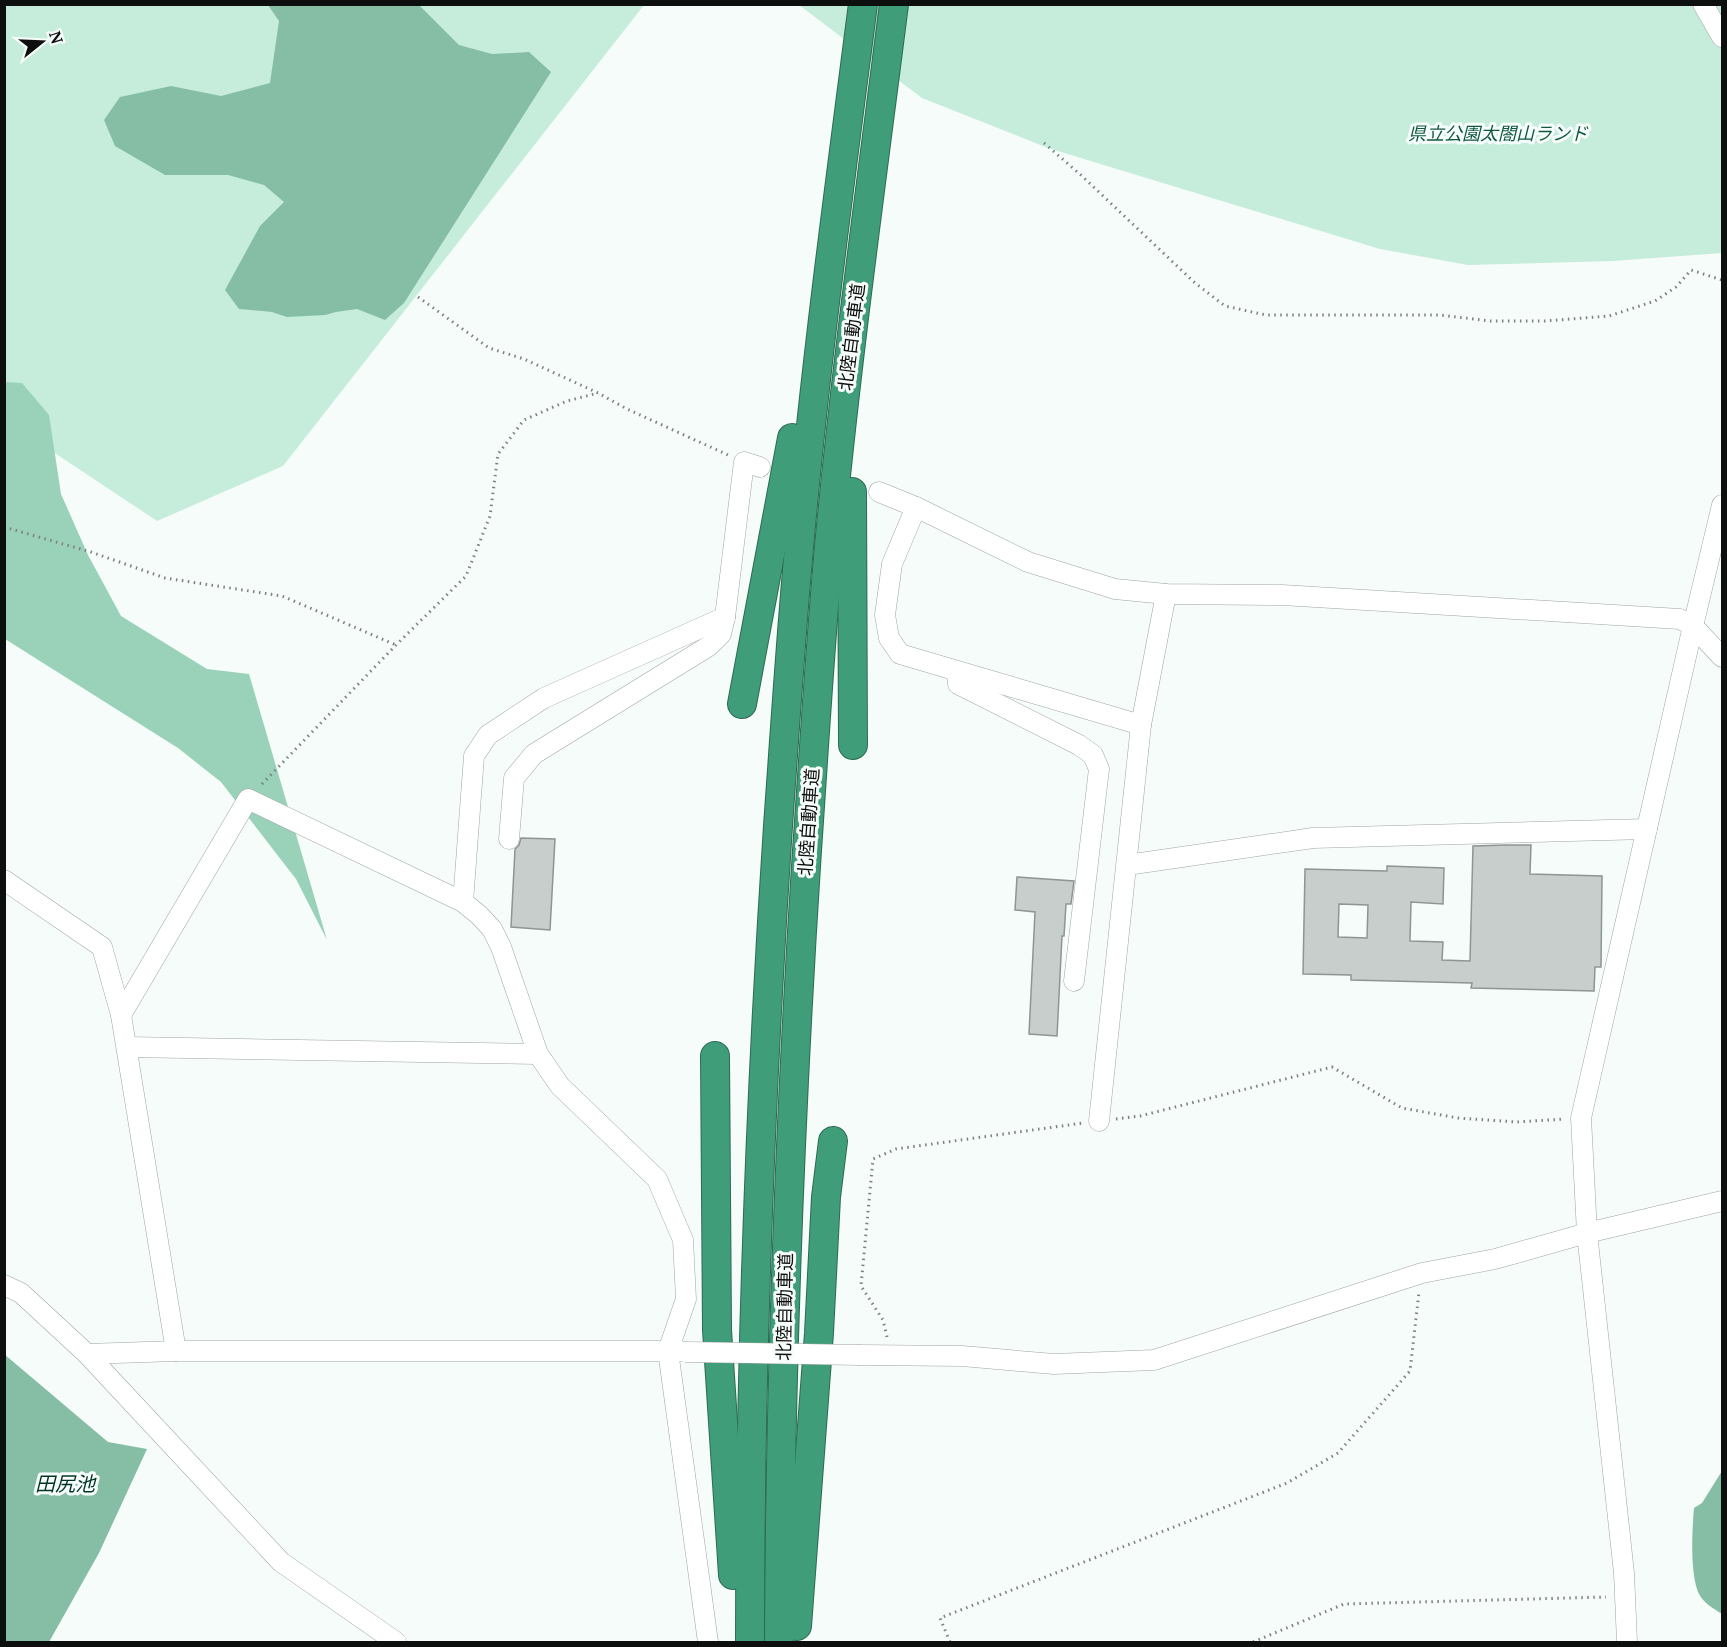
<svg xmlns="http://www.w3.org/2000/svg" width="1727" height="1647" font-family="'PT Serif','Noto Sans JP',serif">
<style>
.green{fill:#c6eddb}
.forest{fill:#99d2b8}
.water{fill:#85bea5}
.building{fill:#c7cecb;stroke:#8e9592;stroke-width:1.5;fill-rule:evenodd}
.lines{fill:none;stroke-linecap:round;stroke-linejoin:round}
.minor-casing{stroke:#9fa5a2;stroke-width:21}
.highway-casing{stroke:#2e6b54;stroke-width:30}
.path{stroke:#7c807e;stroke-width:3;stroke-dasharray:1.5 4.5;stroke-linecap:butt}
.minor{stroke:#fff;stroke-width:20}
.highway{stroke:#3f9d7a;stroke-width:28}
.minor-bridge-casing{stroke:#9fa5a2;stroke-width:21;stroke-linecap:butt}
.minor-bridge{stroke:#fff;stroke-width:20}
.labels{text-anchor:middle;stroke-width:6;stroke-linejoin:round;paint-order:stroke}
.park-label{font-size:18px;font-style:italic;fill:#105840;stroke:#f6fcf9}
.street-label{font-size:18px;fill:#0d0f0e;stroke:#f6fcf9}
.water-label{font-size:20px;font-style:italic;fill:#023525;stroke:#f6fcf9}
</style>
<rect width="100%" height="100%" fill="#f6fcf9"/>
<g class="green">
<path d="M4,5H644L283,466L157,521L5,420Z"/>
<path d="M799,5H1722V253L1613,261L1468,265L1380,249L1048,148L922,98Z"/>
</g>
<path class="forest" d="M4,382L22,383L49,415L61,494L88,555L121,616L207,669L249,674L327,940L296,879L221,782L178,748L5,639Z"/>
<g class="water">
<path d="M268,5H419L459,45L492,54L529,52L551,72L404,303L385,320L357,309L336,312L325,315L287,317L272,312L239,309L225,290L260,226L284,202L264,185L228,175H165L115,146L104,120L120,97L171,86L221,96L270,83L279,21Z"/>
<path d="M4,1354L108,1442L147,1449L99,1553L49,1642H5Z"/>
<path d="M1722,1471V1614C1714,1609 1702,1602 1698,1592C1690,1570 1692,1532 1694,1508L1702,1503Z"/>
</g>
<g class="building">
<path d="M521,838L555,839L550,930L511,927L515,849L519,845Z"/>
<path d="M1507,845H1531L1530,874L1602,876L1601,967H1595L1594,991L1471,988L1472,983L1351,980V975L1303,974L1305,869L1387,871V866L1444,868L1443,904L1411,902L1410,941L1443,942L1442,960L1470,961L1473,846ZM1339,904L1368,905L1367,938L1338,937Z"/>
<path d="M1017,877L1074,881L1071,904H1066L1064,936H1062L1057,1036L1029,1034L1035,912L1015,910Z"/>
</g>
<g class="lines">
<g class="minor-casing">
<g id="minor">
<path d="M1703,4L1722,37"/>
<path d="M879,492L916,507L1028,562L1115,589L1166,594L1282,595L1680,619L1693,626L1722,657"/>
<path d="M916,507L892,564L885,615L889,638L900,654L1141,725"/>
<path d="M957,672L958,684L1079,745L1093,755L1099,769L1074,981"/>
<path d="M509,839L514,778L534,754L709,646L721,634L725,617"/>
<path d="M1127,865L1313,838L1647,829"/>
<path d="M4,880L102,947L121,1015L176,1351"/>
<path d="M463,902L474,756L488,735L544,698L725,617L744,462L760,467"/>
<path d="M121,1015L248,799L463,902L479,915L492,929L501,947L538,1054L560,1086L657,1179L683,1240L686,1299L668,1351L708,1642"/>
<path d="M127,1047L538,1054"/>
<path d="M1099,1121L1141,725L1166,594"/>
<path d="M4,1285L21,1293L87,1354L281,1562L396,1642"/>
<path d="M87,1354L176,1351H681"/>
<path d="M860,1355L962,1356L1054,1364L1154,1360L1422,1273L1495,1259L1587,1233L1722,1201"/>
<path d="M1627,1642L1624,1573L1587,1233L1581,1118L1693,626L1722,505"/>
</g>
</g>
<g class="highway-casing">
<g id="highway">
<path d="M852,492L853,745"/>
<path d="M742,704L792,438"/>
<path d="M715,1056L717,1330L733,1575"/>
<path d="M797,1626L819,1333L826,1197L833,1141"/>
<path d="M750,1642C750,1370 760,1098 778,826C785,730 791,633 800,537C816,359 840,182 863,4"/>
<path d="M779,1642C780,1378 790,1114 807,850C814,749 820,647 829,546C846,365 871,185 894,4"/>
</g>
</g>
<g class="path">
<path d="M1044,143L1082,176L1195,283L1225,306L1266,315H1440L1490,321H1545L1609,316L1655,301L1676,287L1691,270L1722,280"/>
<path d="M418,297L489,348L524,359L598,393L627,409L728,455"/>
<path d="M4,527L91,552L165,578L282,596L396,645"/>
<path d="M262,784L396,645L466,576L490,516L498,454L524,420L567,401L598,393"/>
<path d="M1116,1119L1140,1116L1332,1067L1402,1108L1458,1118L1517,1122L1565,1119"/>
<path d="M887,1337L883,1320L861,1286L873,1159L896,1149L1083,1123"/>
<path d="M950,1642L940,1618L1287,1483L1338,1453L1410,1371L1419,1292"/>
<path d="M1253,1642L1344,1604L1606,1597"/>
</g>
<use href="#minor" class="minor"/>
<use href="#highway" class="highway"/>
<g class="minor-bridge-casing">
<path id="minor-bridge" d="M685,1352L860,1355"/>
</g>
<use href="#minor-bridge" class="minor-bridge"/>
</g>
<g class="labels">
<g class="park-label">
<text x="1498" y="140">県立公園太閤山ランド</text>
</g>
<g class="street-label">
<text transform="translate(852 337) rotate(-83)" y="6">北陸自動車道</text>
<text transform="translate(809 822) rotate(-86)" y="6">北陸自動車道</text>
<text transform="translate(785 1307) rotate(-89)" y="6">北陸自動車道</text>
</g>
<g class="water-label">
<text x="65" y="1491">田尻池</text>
</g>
</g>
<rect width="1727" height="1647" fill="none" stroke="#0d0f0e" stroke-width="12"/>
<g transform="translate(42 42) rotate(72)" stroke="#f6fcf9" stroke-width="4.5" paint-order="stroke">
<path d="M0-4.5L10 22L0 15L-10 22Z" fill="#0d0f0e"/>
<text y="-9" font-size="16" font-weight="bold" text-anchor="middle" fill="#0d0f0e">N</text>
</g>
</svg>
